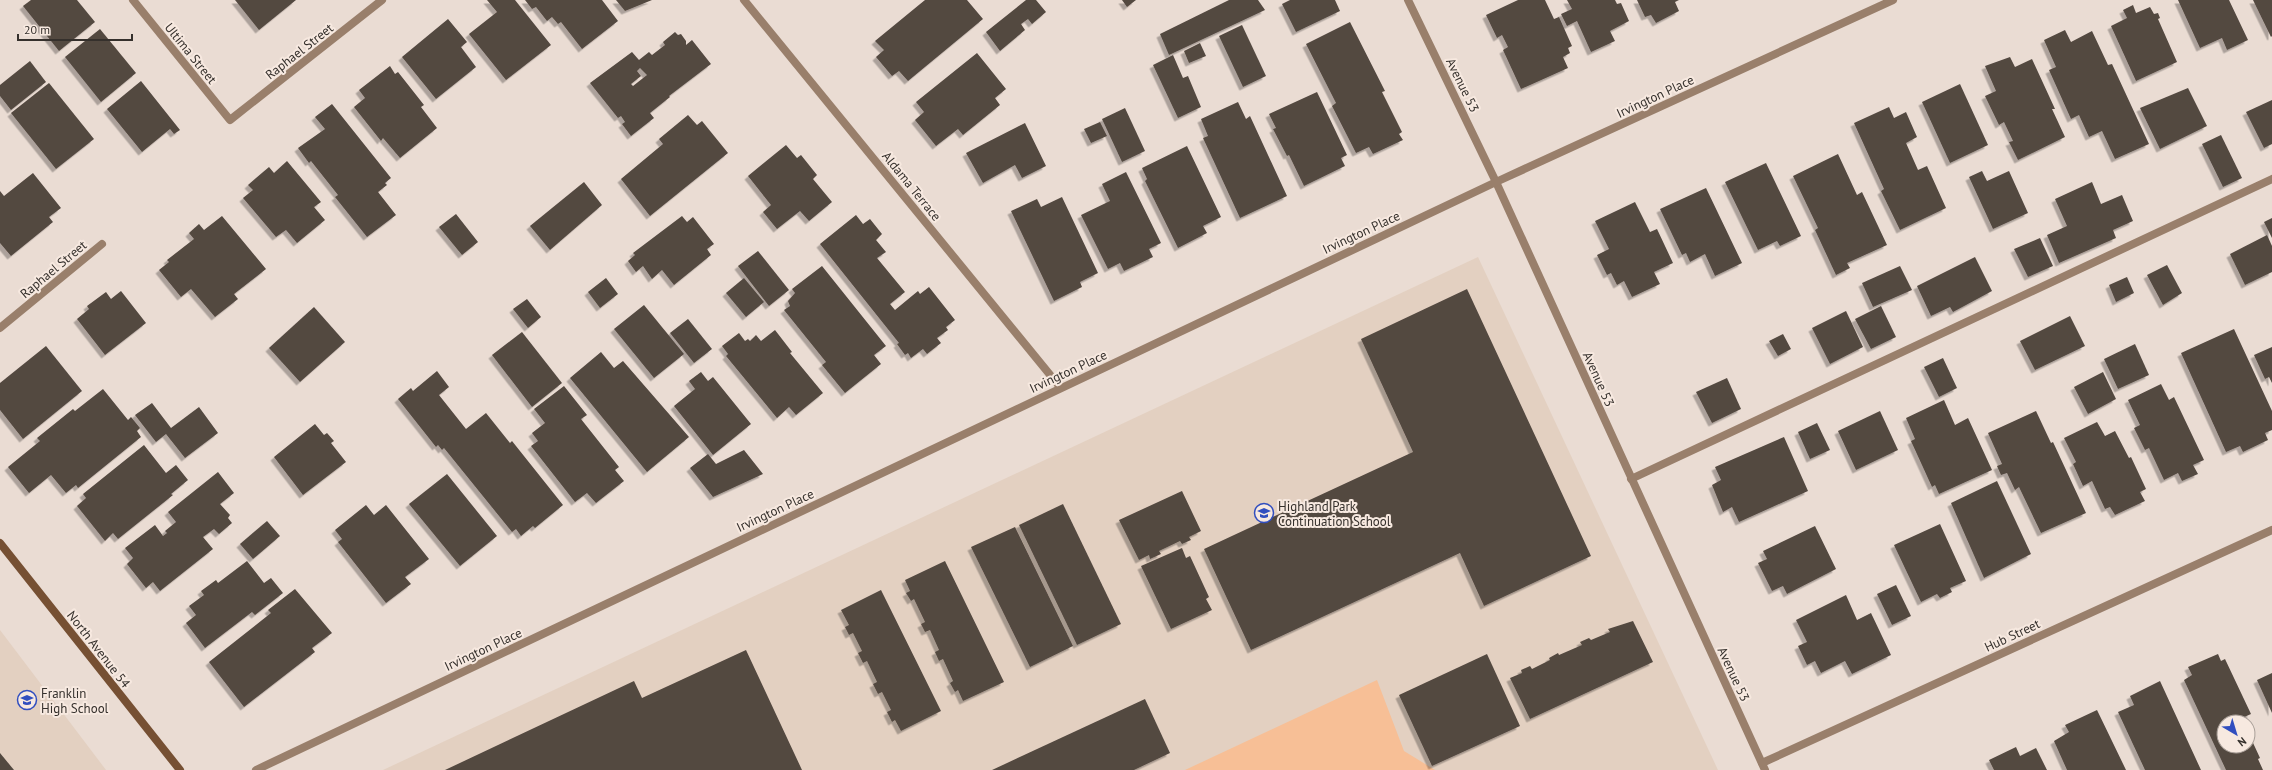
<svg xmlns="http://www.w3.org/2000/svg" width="2272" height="770" font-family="'PT Sans',sans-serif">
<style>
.built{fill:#e3d0c1}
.pitch{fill:#f7bf96}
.building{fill:#534840;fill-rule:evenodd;filter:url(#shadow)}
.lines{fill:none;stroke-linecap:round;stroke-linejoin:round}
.lane{stroke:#997f6b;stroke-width:8}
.street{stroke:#997f6b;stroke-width:8}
.secondary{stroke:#765033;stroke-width:8}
.labels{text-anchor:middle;stroke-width:4;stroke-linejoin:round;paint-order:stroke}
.street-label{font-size:13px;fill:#35302c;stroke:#f7e9e0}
.poi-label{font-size:13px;fill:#35302c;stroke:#f7e9e0;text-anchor:start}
</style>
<defs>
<filter id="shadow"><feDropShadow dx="-3.5" dy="3.5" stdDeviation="0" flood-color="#0004"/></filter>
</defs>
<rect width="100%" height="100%" fill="#eadcd3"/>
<g class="built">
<path d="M1478,257L1718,770H383Z"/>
<path d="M0,630L106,770H0Z"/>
</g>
<path class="pitch" d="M1377,680L1404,751L1435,770H1185Z"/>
<g class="building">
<path d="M31,0H77L95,22L59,51L23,6Z"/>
<path d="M235,0H296L259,30Z"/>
<path d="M487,0H515L551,45L506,80L469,34L497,12Z"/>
<path d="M525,0H602L618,21L582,49L561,22L558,24L552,17L547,21L536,7L532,9Z"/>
<path d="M616,0H652L625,11Z"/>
<path d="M925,0H967L983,19L908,81L899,71L892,76L876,57L884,50L875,41Z"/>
<path d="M1026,0H1036L1046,12L1032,24L1028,19L1021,24L1025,30L1000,51L986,32Z"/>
<path d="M1122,0H1136L1127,7Z"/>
<path d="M1229,0H1258L1265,10L1169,55L1160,34Z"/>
<path d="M1290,0H1335L1340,11L1296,32L1282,4Z"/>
<path d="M1518,0H1545L1554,19L1559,17L1572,46L1568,48L1570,53L1563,57L1568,68L1521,89L1503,50L1508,47L1502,35L1497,38L1486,15Z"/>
<path d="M1567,0H1615L1617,4L1621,3L1629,21L1610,31L1615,41L1591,52L1577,21L1567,26L1561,14L1572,9Z"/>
<path d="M1637,0H1679L1675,2L1679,11L1656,23L1651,15L1645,17Z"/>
<path d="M2178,0H2229L2248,40L2227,50L2222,38L2200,48Z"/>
<path d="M2253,0H2272V36L2271,37Z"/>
<path d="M2133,5L2136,13L2150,7L2154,14L2158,13L2160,18L2158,19L2177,62L2136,81L2111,26L2127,18L2123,10Z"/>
<path d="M448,19L467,42L461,47L476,67L436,99L402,57Z"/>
<path d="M1350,22L1385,91L1382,92L1402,132L1399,134L1403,140L1373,154L1369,147L1356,153L1332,106L1336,103L1306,44Z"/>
<path d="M1242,25L1266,76L1243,87L1219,36Z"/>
<path d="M100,29L136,73L101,102L65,57Z"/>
<path d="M2065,30L2071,42L2092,31L2108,65L2112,64L2149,144L2115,159L2102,131L2089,137L2079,115L2071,119L2049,70L2056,67L2044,40Z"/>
<path d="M675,32L678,35L681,34L686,41V45L692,40L711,64L669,96L670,97L650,113L654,118L631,136L622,124L625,122L621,116L618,118L590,83L632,52L639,60L649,52L652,55L665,45L663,42ZM640,68L647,75L633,86L631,84L641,76L637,71Z"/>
<path d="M1200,43L1206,56L1189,63L1184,51Z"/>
<path d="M977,53L1006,89L995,98L1000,105L963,135L958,129L936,146L915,120L924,112L916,102Z"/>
<path d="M1173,55L1183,78L1188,76L1201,107L1178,118L1153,65Z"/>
<path d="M2010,57L2015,67L2032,59L2055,109H2052L2065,137L2018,160L2009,142L2013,141L2004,122L1999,125L1985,96L1996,91L1985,66Z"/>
<path d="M30,61L46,82L11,110L0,96V85Z"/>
<path d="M390,66L395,74L398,72L424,105L421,107L437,128L400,158L383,138L381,141L354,107L365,98L359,90Z"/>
<path d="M141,81L180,130L174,134L170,129L142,152L107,109Z"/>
<path d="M49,83L94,139L56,169L11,113Z"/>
<path d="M1960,84L1988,145L1950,163L1922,102Z"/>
<path d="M2188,88L2207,126L2160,149L2140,108Z"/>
<path d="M1317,92L1347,155L1341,158L1345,166L1304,186L1289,155L1287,156L1273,129L1276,128L1269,114Z"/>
<path d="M2272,100V144L2264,148L2246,112Z"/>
<path d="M1238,102L1246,119L1250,116L1287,196L1240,218L1203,138L1208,136L1201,119Z"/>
<path d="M332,104L391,178L385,183L387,185L378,192L396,215L367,237L335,197L338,195L311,161L309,163L298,148L325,129L315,117Z"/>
<path d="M1889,107L1894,118L1906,112L1917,137L1906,143L1918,170L1927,166L1946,208L1900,230L1881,191L1884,189L1854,123Z"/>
<path d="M1125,108L1145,151L1122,162L1102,119Z"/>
<path d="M688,115L697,125L702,121L728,153L650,216L621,179L663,144L659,139Z"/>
<path d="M1100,122L1107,136L1091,143L1084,129Z"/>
<path d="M1025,123L1046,166L1022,178L1015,165L983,183L966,153Z"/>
<path d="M2221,135L2242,178L2223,187L2202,144Z"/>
<path d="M786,145L797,158L801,155L817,175L813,179L832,202L809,221L800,211L777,229L763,212L771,205L748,176Z"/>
<path d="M1187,146L1221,217L1203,226L1207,233L1178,248L1145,181L1147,179L1142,168Z"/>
<path d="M1838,154L1857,195L1862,192L1887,245L1847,263L1850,268L1836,275L1815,230L1818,228L1793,176Z"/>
<path d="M287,161L321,202L314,207L325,220L297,243L286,230L276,237L243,198L253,190L248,185L269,167L274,173Z"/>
<path d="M1766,163L1801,236L1780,246L1777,241L1758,250L1725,182Z"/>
<path d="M1982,171L1987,181L2009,171L2028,213L1993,229L1969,177Z"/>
<path d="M1126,172L1161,243L1149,249L1153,257L1124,271L1120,263L1108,269L1081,215L1110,201L1102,184Z"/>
<path d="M33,173L61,208L49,217L53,222L11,256L0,243V191L4,196Z"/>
<path d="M584,182L602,205L550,250L530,226Z"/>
<path d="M2092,182L2101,204L2122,195L2133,221L2113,230L2116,238L2059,263L2047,235L2067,226L2055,199Z"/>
<path d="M1706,188L1742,263L1715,276L1705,254L1690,262L1686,253L1682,255L1660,209Z"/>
<path d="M1062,197L1098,273L1080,282L1082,287L1054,301L1011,211L1037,199L1041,207Z"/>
<path d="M1635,202L1650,232L1657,229L1673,263L1654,272L1660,284L1632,297L1624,281L1617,285L1611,273L1607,275L1597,255L1609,249L1595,221Z"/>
<path d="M456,214L478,242L462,255L439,227Z"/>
<path d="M856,215L863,224L870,219L882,234L876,240L886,252L877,258L905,292L890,304L895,310L918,291L920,294L929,287L955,320L946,327L948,330L937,338L941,343L927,354L923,349L911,358L908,353L905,355L897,344L899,343L820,244Z"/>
<path d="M222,216L266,269L234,294L238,299L215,317L191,289L181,297L159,270L169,262L167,260L194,239L189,233L199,224L204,230Z"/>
<path d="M682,216L687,222L693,217L714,244L707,249L711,255L674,285L662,270L652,279L643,266L636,272L628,261L635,255L633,253Z"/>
<path d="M2272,218V238L2264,222Z"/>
<path d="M2267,235L2272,246V272L2245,285L2230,254Z"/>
<path d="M2040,238L2053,266L2028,277L2014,249Z"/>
<path d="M758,251L789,290L769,306L738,266Z"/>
<path d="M1975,257L1992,291L1953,312L1950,307L1931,316L1917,286Z"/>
<path d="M2167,265L2182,293L2163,305L2147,275Z"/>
<path d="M822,266L886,346L874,355L881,364L845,393L822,365L826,362L784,310L790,306L788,301L795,293L792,289Z"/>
<path d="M1900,266L1912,290L1873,307L1862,283Z"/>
<path d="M2127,277L2134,293L2116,302L2109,285Z"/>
<path d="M606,278L618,294L600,308L588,292Z"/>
<path d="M744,278L764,302L746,317L726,293Z"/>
<path d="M1467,289L1591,556L1484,606L1460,553L1251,650L1204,549L1413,452L1361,339Z"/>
<path d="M121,291L146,323L105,355L77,319L89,309L87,306L106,292L111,299Z"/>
<path d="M527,299L541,317L528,328L513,309Z"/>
<path d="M644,305L684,354L654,378L614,329Z"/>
<path d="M1881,306L1896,337L1871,349L1855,319Z"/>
<path d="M314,307L345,342L300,382L269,348Z"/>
<path d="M1846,311L1863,347L1830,364L1812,328Z"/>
<path d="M2070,316L2085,346L2035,370L2020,341Z"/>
<path d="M688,319L712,349L694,363L670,333Z"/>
<path d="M2234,329L2272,411V430L2265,433L2268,440L2243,452L2240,446L2226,452L2181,353Z"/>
<path d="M775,330L792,352L790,353L823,393L796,415L789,407L777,418L726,356L728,354L722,346L739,333L745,341L748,339L750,341L756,335L761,341Z"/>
<path d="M522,332L562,383L532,407L492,355Z"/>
<path d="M1783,334L1791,349L1778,356L1769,341Z"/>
<path d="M2135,344L2149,375L2118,389L2104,359Z"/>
<path d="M46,346L82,391L23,439L0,410V383Z"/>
<path d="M2272,347V383L2269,377L2265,379L2254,355Z"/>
<path d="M601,352L614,368L623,361L689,437L647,472L570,378Z"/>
<path d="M1943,358L1957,388L1939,397L1924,367Z"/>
<path d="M437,371L449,387L439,395L466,429L486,413L510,443L512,441L563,505L535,528L533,526L521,536L516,529L512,532L444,448L442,450L438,445L436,447L398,399L411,388L413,391Z"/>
<path d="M701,372L708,381L713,377L751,424L713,455L674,406L695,389L689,381Z"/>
<path d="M2103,372L2116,399L2088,414L2074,387Z"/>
<path d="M1727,378L1741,409L1712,423L1696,392Z"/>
<path d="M2161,384L2169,400L2174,397L2204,460L2193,465L2198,474L2182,481L2178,473L2164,480L2149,448L2145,450L2134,428L2140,425L2128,400Z"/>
<path d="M564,386L587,415L581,419L619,467L615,470L624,481L596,503L587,493L575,502L531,446L538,441L532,433L545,423L534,409Z"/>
<path d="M103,389L128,420L131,417L140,428L137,431L141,437L78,488L76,485L66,493L51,475L29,493L8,467L40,441L37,438L73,409L75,411Z"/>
<path d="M1944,400L1955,425L1968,418L1992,470L1939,494L1935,485L1932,487L1911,441L1915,439L1906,418Z"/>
<path d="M152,403L171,428L199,407L218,433L185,458L166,434L156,442L135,415Z"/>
<path d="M1880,411L1898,450L1856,470L1838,431Z"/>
<path d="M2036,411L2051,443L2053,442L2086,513L2041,533L2019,487L2015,490L2007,473L2001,475L1997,466L2002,464L1988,433Z"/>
<path d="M2097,422L2105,436L2115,431L2129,458L2131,457L2146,489L2140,492L2145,501L2115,515L2110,507L2105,509L2092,481L2083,486L2073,464L2076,462L2064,438Z"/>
<path d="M1817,423L1830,450L1810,459L1798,432Z"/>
<path d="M315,424L324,435L327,433L334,441L331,443L346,462L303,495L274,457Z"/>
<path d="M1784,437L1808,491L1739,522L1732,507L1723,512L1712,485L1721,480L1715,467Z"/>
<path d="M144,445L166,473L176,465L188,480L171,494L173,495L118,539L113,533L105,541L77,506L86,498L83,494Z"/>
<path d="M744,450L763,474L713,497L690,468L708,454L716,464Z"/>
<path d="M218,472L234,493L220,504L230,515L228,518L232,523L219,534L214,529L203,537L213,549L160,591L153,582L146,588L127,564L133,558L125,548L155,525L163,536L167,533L165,531L176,522L168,512Z"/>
<path d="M447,474L497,536L460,566L409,504Z"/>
<path d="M1997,481L2031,554L1984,578L1951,503Z"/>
<path d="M1182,491L1201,531L1189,537L1191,540L1182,544L1180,541L1159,551L1161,554L1150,559L1149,555L1139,560L1119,520Z"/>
<path d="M1063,504L1121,624L1077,645L1019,525Z"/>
<path d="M366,505L374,515L386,505L429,559L405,577L411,584L386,603L338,542L342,539L335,530Z"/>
<path d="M267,521L280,536L253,559L240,544Z"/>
<path d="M1940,524L1966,581L1950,588L1952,592L1940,598L1937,594L1921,602L1894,545Z"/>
<path d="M1815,526L1836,569L1787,594L1783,586L1772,591L1758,563L1767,559L1763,551Z"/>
<path d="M1015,527L1073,646L1030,667L971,547Z"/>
<path d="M1182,548L1186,558L1190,556L1209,597L1206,599L1212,610L1171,629L1141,566Z"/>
<path d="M247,561L264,583L271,578L283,593L255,615L252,612L205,648L186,623L196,615L189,606L204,595L201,591L216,580L218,583Z"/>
<path d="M945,561L1004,682L963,701L958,690L955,692L950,683L953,681L943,659L939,661L935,652L939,650L930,630L925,632L921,624L925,622L914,599L911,601L906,593L910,591L905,580Z"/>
<path d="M1896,585L1911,616L1892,625L1877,594Z"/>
<path d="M295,589L332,633L312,648L315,652L244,707L209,662L271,613L268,610Z"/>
<path d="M881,590L941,711L901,731L895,720L892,722L887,712L891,710L882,692L878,694L873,684L877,682L867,661L863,663L858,653L862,651L853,633L849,635L845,627L849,625L841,610Z"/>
<path d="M1846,595L1857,620L1871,613L1891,655L1852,674L1845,661L1821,673L1815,661L1807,665L1798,646L1807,642L1796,620Z"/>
<path d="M1633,621L1653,662L1530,719L1510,678L1522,673L1521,670L1530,666L1532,669L1550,660L1549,658L1558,653L1559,655L1582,645L1580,642L1589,638L1591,640L1610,632L1608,629Z"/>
<path d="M746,650L802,770H445L634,681L642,698Z"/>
<path d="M1487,654L1520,726L1432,766L1399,695Z"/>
<path d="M2218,654L2221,661L2225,659L2251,714L2242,718L2243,722H2224V746H2248V732L2260,758L2258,759L2263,770H2226L2184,680L2192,675L2188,667Z"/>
<path d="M2272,673V713L2257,680Z"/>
<path d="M2160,681L2201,770H2145L2118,712L2134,705L2130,696Z"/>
<path d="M1145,699L1170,753L1134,770H992Z"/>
<path d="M2097,710L2126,770H2067L2054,741L2069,732L2065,725Z"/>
<path d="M2016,747L2020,756L2036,748L2047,770H1994L1989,760Z"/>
<path d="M0,753L14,770H0Z"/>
</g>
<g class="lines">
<path class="lane" d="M1631,479L2272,179"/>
<g class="street">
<path d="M133,0L230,120L382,0"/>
<path d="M744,0L1060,387"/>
<path d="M1408,0L1496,182L1765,770"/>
<path d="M0,328L102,244"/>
<path d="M1762,763L2272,530"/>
<path d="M256,770L1496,182L1893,0"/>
</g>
<path class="secondary" d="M0,543L180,770"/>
</g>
<defs>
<g id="school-ring" transform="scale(1)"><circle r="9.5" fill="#f7e9e0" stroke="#314ebf" stroke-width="1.5"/><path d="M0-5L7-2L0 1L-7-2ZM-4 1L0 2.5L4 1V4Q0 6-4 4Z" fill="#314ebf"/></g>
</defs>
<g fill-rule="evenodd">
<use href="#school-ring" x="1264" y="513"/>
<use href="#school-ring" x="27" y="700"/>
</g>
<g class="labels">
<g class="street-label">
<text transform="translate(299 51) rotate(-38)" y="5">Raphael Street</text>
<text transform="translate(191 53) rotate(51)" y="5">Ultima Street</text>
<text transform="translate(1463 85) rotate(64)" y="5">Avenue 53</text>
<text transform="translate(1655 96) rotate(-25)" y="5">Irvington Place</text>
<text transform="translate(912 186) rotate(51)" y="5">Aldama Terrace</text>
<text transform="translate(1361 232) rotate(-25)" y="5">Irvington Place</text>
<text transform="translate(53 269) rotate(-40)" y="5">Raphael Street</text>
<text transform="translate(1068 371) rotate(-25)" y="5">Irvington Place</text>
<text transform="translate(1599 379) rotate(66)" y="5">Avenue 53</text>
<text transform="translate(775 510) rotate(-25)" y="5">Irvington Place</text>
<text transform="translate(2012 635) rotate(-25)" y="5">Hub Street</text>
<text transform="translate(99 649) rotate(52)" y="5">North Avenue 54</text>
<text transform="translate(483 649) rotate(-25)" y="5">Irvington Place</text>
<text transform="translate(1734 674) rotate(65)" y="5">Avenue 53</text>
</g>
<g class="poi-label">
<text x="1278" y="511">Highland Park<tspan x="1278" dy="15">Continuation School</tspan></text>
<text x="41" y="698">Franklin<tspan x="41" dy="15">High School</tspan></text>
</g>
</g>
<g transform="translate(2236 734) rotate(142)"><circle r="19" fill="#f7e9e0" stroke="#a99f98"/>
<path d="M0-3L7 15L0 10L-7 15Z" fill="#314ebf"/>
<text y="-6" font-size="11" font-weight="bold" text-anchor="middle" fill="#35302c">N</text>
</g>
<path d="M18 34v6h114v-6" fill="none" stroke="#35302c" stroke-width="2"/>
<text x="24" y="34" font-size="12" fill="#35302c" stroke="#f7e9e0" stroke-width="3" paint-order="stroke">20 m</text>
</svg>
